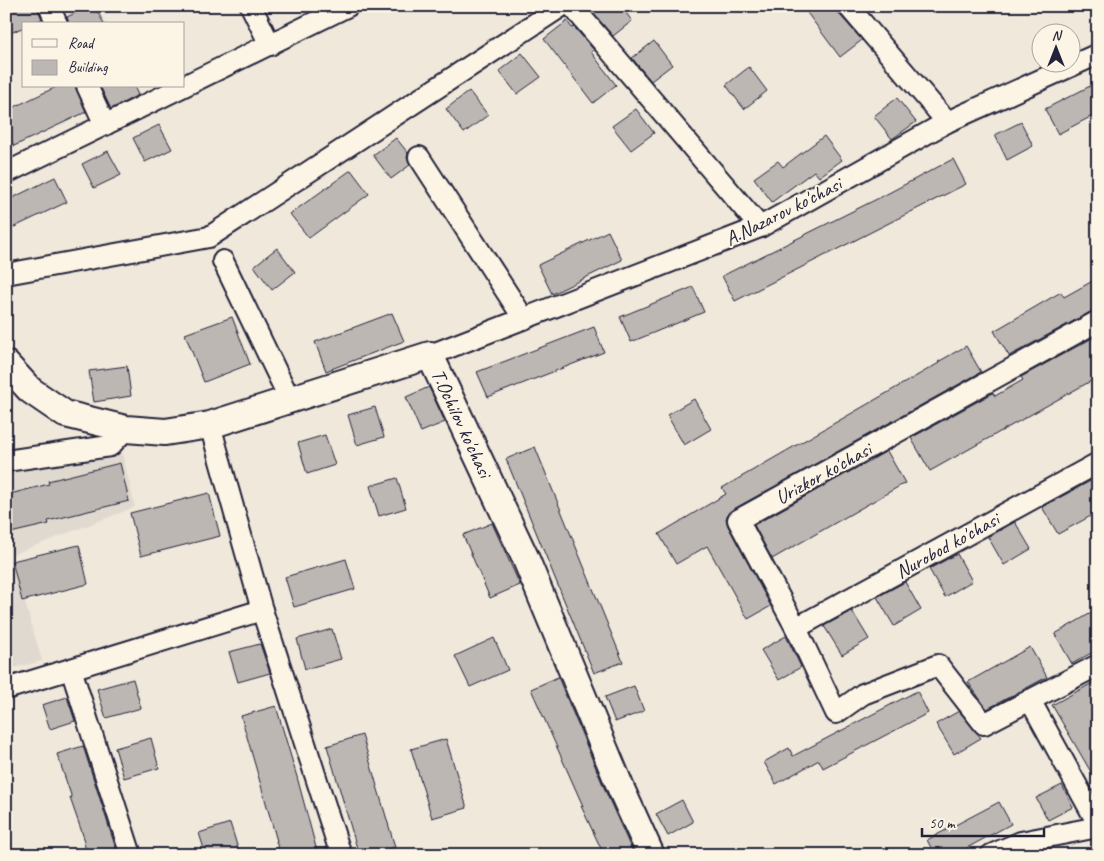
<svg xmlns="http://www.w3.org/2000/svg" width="1104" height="861" font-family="Caveat,sans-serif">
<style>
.built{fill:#e0d9cf}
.building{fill:#bcb7b3;stroke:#22223b}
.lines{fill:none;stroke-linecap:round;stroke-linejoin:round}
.minor-casing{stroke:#22223b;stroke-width:24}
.major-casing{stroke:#22223b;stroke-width:30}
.minor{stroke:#fcf5e5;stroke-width:20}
.major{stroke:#fcf5e5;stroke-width:26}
.labels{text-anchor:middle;stroke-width:4;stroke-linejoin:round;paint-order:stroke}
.street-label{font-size:20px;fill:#22223b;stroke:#fcf5e5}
</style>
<rect width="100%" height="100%" fill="#efe8db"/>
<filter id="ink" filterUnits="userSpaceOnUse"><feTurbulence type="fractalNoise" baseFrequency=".02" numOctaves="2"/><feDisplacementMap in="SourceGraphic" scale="10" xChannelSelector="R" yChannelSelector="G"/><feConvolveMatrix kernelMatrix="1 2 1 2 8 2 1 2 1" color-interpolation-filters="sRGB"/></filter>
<g filter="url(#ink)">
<path class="built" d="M122,452L135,507L11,555L42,661L6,670V472Z"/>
<g class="building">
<path d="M6,6H37L42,19L31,24H24V27L6,35Z"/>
<path d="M89,6H95L104,24H69L67,17Z"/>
<path d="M602,6H621L632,21L613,36L593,13Z"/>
<path d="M802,6H836L839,14L862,40L840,57Z"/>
<path d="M567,21L572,28L574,27L594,50L591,52L616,85L593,103L544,39Z"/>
<path d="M654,41L672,65L651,81L632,58Z"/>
<path d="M522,53L541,77L517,94L499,71Z"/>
<path d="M749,67L767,91L744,109L726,85Z"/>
<path d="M1098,82V113L1058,134L1045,109Z"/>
<path d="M58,86H75L86,112L14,146L6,129V111Z"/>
<path d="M100,86H134L138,95L111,109Z"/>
<path d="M469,91L488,115L464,133L446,109Z"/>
<path d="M897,98L916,122L892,139L874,116Z"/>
<path d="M636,109L654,133L631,150L612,126Z"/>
<path d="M1021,122L1033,146L1007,160L995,135Z"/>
<path d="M159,125L172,149L145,162L133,138Z"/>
<path d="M824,136L842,160L819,177L814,171L772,202L754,178L778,161L783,167Z"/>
<path d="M396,138L408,153L407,158L410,165L391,179L373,155Z"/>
<path d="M108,151L121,175L94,188L82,164Z"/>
<path d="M953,159L966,184L735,301L722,276L883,196Z"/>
<path d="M351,170L369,194L309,238L290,214Z"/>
<path d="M55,177L67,202L6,231V201Z"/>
<path d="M608,231L622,260L552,294L538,265Z"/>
<path d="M277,248L295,272L272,290L254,266Z"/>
<path d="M1098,278V309L1092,311L1009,356L994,331L1061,292L1064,297Z"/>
<path d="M693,287L704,312L631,342L620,317Z"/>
<path d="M392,313L404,341L326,371L315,342Z"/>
<path d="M232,317L250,364L204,382L185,334Z"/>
<path d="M594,327L604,352L488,397L477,372Z"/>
<path d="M1098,335V377L930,471L911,438L993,393L995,396L1023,380L1021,377Z"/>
<path d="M966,346L981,372L732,510L728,513L726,519L728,526L771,606L748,619L707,546L676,564L659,534L726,494L722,488L939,363L938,362Z"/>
<path d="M127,366L131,396L94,402L89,371Z"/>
<path d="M429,387L445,422L421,432L406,397Z"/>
<path d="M694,399L711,429L684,445L667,415Z"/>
<path d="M375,407L384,437L357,445L348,415Z"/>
<path d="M325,435L335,465L307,474L298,443Z"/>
<path d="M535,447L623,662L594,673L506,459Z"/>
<path d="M887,451L905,483L772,559L754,525Z"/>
<path d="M120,463L129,501L48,521L49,524L6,534V495L49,484L48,481Z"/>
<path d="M1098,477V512L1058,534L1042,507Z"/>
<path d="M397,478L406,508L379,516L370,486Z"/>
<path d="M209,493L220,536L141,556L130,513Z"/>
<path d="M1015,522L1031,549L1004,565L988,537Z"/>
<path d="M492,523L520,585L490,598L463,535Z"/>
<path d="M79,545L88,584L22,601L12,561Z"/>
<path d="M957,554L972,581L945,597L929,569Z"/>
<path d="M346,559L355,589L294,607L285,577Z"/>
<path d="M905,582L921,610L894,626L877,597Z"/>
<path d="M1098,609V649L1072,664L1055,634Z"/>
<path d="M852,611L869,639L842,655L824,626Z"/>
<path d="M332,629L341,659L305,669L297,639Z"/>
<path d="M786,636L801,667L779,680L761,650Z"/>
<path d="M494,638L508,670L470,687L455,656Z"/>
<path d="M260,644L270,673L238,682L229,652Z"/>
<path d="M1030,647L1047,677L987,709L968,682Z"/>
<path d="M558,677L608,797L634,855H604L581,806H583L531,689Z"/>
<path d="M133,679L141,708L106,718L97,689Z"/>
<path d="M1098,680V784L1052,705Z"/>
<path d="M634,686L644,711L615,722L605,697Z"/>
<path d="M917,691L928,713L823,768L819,760L776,784L764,762L789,748L793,756Z"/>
<path d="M67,697L75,721L50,729L42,705Z"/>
<path d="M276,706L297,777L318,855H280L276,841H277L241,716Z"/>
<path d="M959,711L981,738L954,754L936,724Z"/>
<path d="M362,735L395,847L367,855H359L327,746Z"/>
<path d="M151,738L159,768L124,778L115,748Z"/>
<path d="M446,739L467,808L432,818L411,749Z"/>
<path d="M83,746L118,855H88L83,841H85L70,798H72L57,754Z"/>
<path d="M1062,785L1073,807L1048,820L1036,798Z"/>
<path d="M682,800L693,822L668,836L656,814Z"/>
<path d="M999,802L1011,824L954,855H935L927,840Z"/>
<path d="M230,823L240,855H206L199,833Z"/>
</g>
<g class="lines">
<g class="minor-casing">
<g id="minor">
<path d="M49,6L57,24"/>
<path d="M251,6L270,45"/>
<path d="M572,6L760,227"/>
<path d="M848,6L947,122"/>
<path d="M87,86L105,125"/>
<path d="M419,157L524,319"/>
<path d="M6,173L348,6"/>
<path d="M223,261L290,400"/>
<path d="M6,274L209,237L562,6"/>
<path d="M1098,321L738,520L796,628L836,713L863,694L938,665L984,724L1098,665"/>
<path d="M430,355L760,227L947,122L1098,54"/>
<path d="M210,425L262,610L341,855"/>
<path d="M6,461L110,446L126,429"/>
<path d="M796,628L1098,463"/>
<path d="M71,669L131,855"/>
<path d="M6,689L262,610"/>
<path d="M1030,700L1098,824"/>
<path d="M991,855L1021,842L1098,827"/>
</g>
</g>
<g class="major-casing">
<path id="major" d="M6,364L30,390L65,414L126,429L165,432L210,425L430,355L525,557L622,791L651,855"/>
</g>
<use href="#minor" class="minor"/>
<use href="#major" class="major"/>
</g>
</g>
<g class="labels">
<g class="street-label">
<text transform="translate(783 211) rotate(-27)" y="7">A.Nazarov ko'chasi</text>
<text transform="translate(462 423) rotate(65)" y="7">T.Ochilov ko'chasi</text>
<text transform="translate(823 473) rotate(-29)" y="7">Urizkor ko'chasi</text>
<text transform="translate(947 545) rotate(-29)" y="7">Nurobod ko'chasi</text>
</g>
</g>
<rect width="1104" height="861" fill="none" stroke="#fcf5e5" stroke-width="25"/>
<rect x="12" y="12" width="1079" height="836" fill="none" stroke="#22223b" stroke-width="2" filter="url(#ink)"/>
<rect x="22" y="22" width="162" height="65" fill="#fcf5e5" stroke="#a5a1a1"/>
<rect x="32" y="39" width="25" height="8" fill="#fcf5e5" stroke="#a5a1a1"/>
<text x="68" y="48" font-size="15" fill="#22223b">Road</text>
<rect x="32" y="60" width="25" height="15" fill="#bcb7b3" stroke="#a5a1a1"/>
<text x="68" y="72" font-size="15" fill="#22223b">Building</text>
<g transform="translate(1056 48)"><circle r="24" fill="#fcf5e5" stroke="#a5a1a1"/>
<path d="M0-4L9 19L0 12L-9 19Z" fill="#22223b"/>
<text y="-8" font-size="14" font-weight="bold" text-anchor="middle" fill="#22223b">N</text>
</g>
<path d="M922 828v8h122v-8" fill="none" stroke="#22223b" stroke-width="2.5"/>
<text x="929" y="828" font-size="15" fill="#22223b" stroke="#fcf5e5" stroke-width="4" paint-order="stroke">50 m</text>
</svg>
